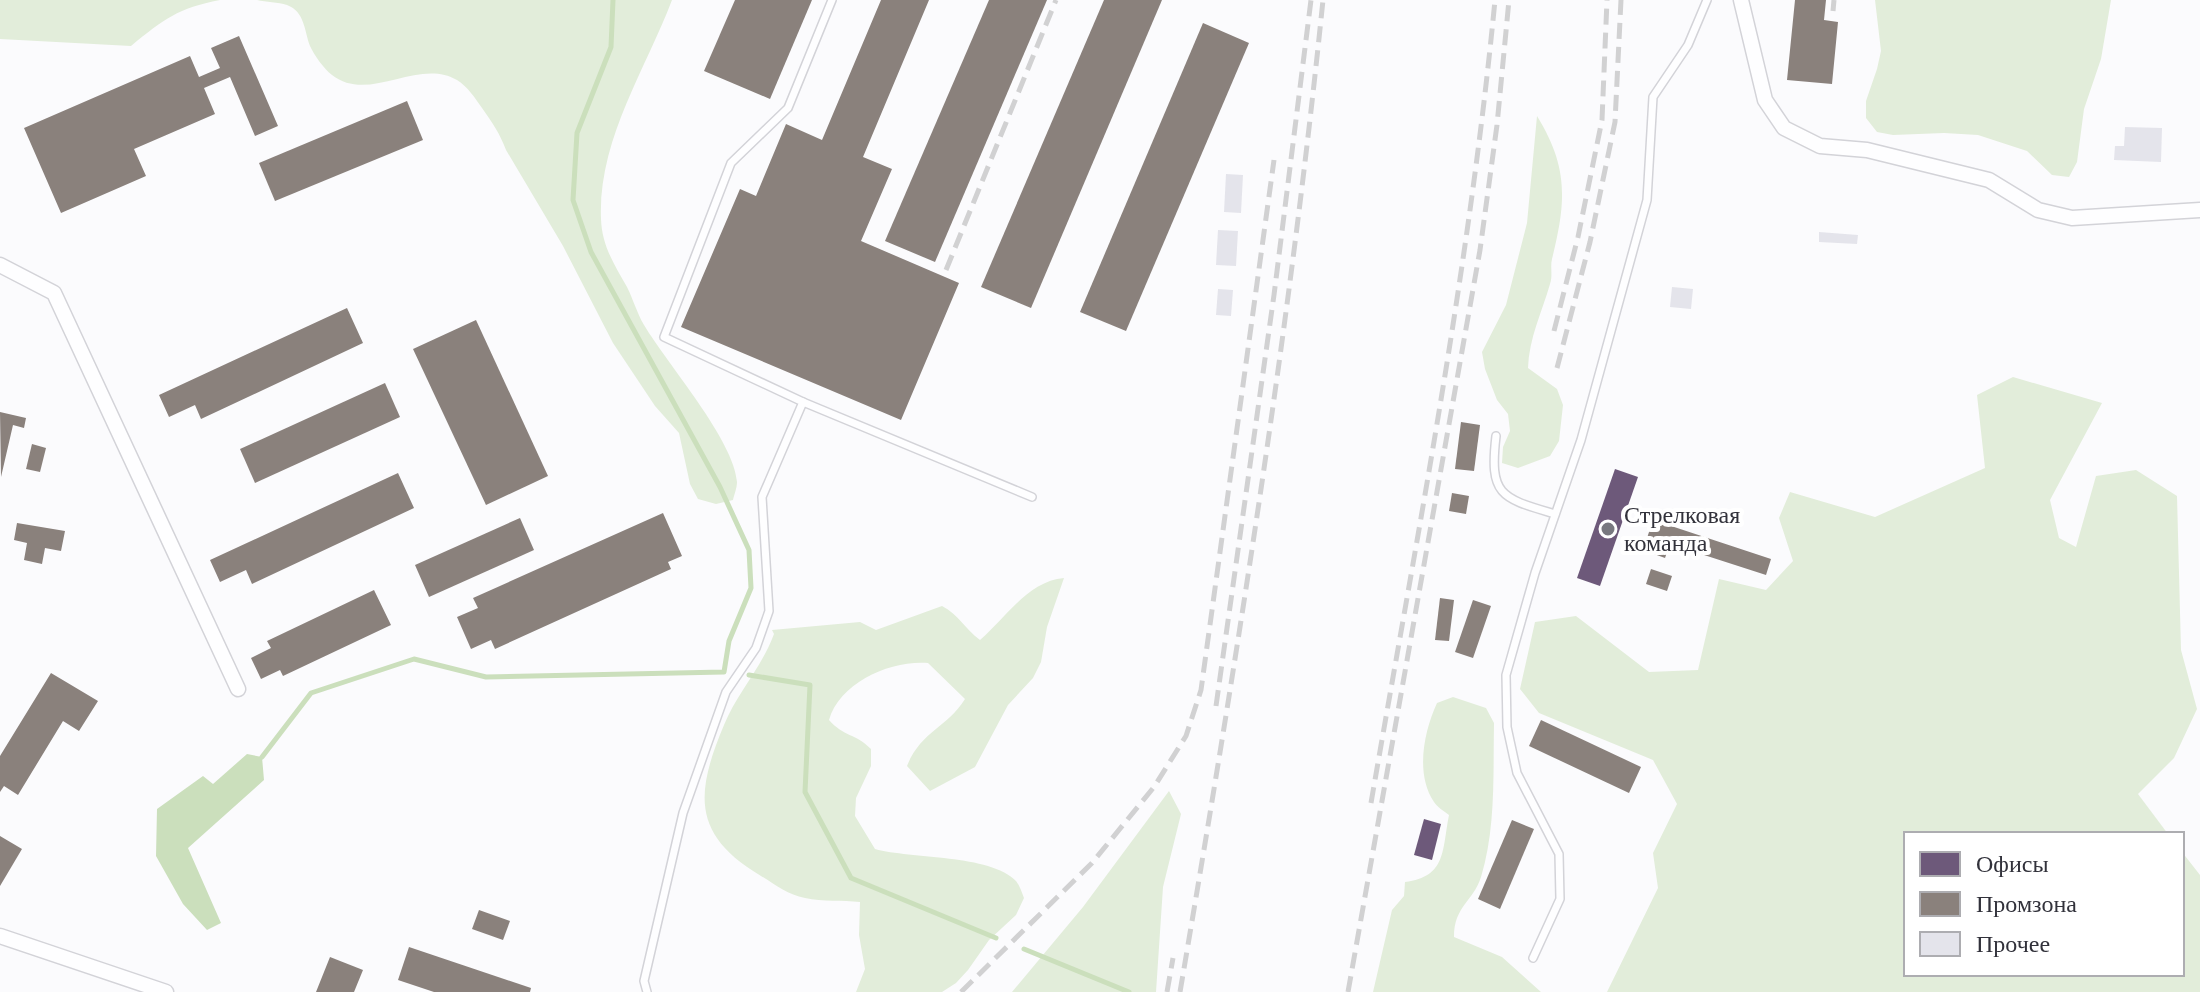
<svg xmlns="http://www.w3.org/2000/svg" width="2200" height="992" font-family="'Libre Baskerville',serif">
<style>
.green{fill:#e2edda}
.water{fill:#cbdfbc}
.offices{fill:#6d597a}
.industry{fill:#8a817c}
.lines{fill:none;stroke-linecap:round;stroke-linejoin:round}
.stream{stroke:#cbdfbc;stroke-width:5}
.building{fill:#e4e4eb}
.lane-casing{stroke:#d3d3d8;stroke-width:10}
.street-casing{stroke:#d3d3d8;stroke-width:17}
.lane{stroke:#fefeff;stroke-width:7}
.street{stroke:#fefeff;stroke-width:14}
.rail{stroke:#d1d1d2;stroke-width:5;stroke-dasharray:16 8;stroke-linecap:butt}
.poi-dot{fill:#78787f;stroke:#fff;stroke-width:3}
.labels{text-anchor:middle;stroke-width:8;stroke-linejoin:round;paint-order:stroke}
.poi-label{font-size:24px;fill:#32323b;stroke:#fff;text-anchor:start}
</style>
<rect width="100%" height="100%" fill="#fbfbfd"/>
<g class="green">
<path d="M0,0H220C178,8 164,19 131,46L0,39Z"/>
<path d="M257,0H672C645,71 598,140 601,219C602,246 614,264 627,287C633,299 637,313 644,325C668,365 734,440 737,482C737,488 734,495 733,500L716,504L698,499L690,484L679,433L655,406L613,343L563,246L506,150C500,134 492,122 482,108C475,98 468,87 457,80C418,57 369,104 332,75C324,69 314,55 310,46C304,30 305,12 287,5C278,2 266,2 257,0Z"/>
<path d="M1875,0H2111L2101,59L2084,109L2077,162L2069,177L2052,175L2027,151L1978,135L1944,133L1893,135L1877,132L1866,118V101L1877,69L1881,51Z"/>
<path d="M1537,116C1569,168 1566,202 1552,259C1550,267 1553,275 1550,284C1542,312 1529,338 1528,368L1557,389L1563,405L1559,441L1550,456L1518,468L1502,463L1503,447L1510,431L1508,414L1497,400L1485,369L1482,352L1506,305L1527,223Z"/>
<path d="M2013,377L2102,403L2050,500L2059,538L2076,547L2096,476L2136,470L2177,496L2181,650L2197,709L2174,758L2138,794L2168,834H1906V974H2182V852L2200,875V992H1607L1658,888L1653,853L1677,804L1653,760L1539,713L1520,689L1535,622L1576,616L1649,672L1698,670L1719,579L1766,590L1793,561L1779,518L1790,492L1875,517L1985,468L1977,395Z"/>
<path d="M1064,578L1047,627L1041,662L1033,678L1008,705L975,767L930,791L907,766C921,731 947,728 965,699L928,663C891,660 840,682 829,720C844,737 855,733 871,749V766L856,798L855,816L875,849C911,859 990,854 1016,881C1020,886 1022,893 1024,898L1016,915L989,940L968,970L956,983L942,992H856L865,969L859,935L860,902C842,900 823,902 805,898C788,895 776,885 761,876C692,835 695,794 724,725C737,693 762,667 774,634L772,630L860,622L876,630L942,606C959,615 965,629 980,640C1006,618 1028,581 1064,578Z"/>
<path d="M1453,697L1486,708L1494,723C1493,774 1496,828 1481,877C1473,902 1454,906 1454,937L1502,957L1541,992H1373L1392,910L1404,896L1405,882C1447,877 1442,849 1449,815C1444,811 1437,807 1434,802C1415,774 1424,731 1437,703Z"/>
<path d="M1169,791L1181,814L1163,887L1156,992H1012L1083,907Z"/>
</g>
<path class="water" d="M247,754L262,757L264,780L188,848L221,923L207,930L183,904L156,856L157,809L203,776L213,784Z"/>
<g class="offices">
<path d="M1615,469L1638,477L1600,586L1577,578Z"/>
<path d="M1424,819L1441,824L1432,860L1414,855Z"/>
</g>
<g class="industry">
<path d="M735,0H812L770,99L704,71Z"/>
<path d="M881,0H929L863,157L892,169L861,241L959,283L901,420L681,327L740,189L756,196L786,124L822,140Z"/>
<path d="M989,0H1047L935,262L885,241Z"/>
<path d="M1104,0H1162L1031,308L981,287Z"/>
<path d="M1795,0H1826L1824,20L1838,22L1832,84L1787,80Z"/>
<path d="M1203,23L1249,43L1126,331L1080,312Z"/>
<path d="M239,36L278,126L255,136L230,77L204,88L215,114L134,149L146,176L61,213L24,128L190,56L199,77L220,68L211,48Z"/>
<path d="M407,101L423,140L275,201L259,163Z"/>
<path d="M347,308L363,343L201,419L195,405L169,417L159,395Z"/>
<path d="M476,320L548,476L486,505L413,349Z"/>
<path d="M385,383L400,417L255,483L240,449Z"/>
<path d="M0,412L26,418L24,428L13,425L1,477Z"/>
<path d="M1461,422L1480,425L1474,471L1455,469Z"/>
<path d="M32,444L46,448L40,472L26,469Z"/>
<path d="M398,473L414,508L252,584L246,570L220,582L210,560Z"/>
<path d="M1452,493L1469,496L1466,514L1449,511Z"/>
<path d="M663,513L682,556L668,562L671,569L495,649L491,640L471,649L457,617L478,608L473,598Z"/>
<path d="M520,518L534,550L429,597L415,565Z"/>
<path d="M1653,520L1771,559L1766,575L1670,544L1665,558L1643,550Z"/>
<path d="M17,523L65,531L61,551L45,548L42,564L24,560L27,543L14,540Z"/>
<path d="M1651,569L1672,576L1667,591L1646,584Z"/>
<path d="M374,590L391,625L283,676L280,670L261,679L251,658L271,648L267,641Z"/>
<path d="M1440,598L1454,600L1449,641L1435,640Z"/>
<path d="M1473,600L1491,606L1473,658L1455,652Z"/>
<path d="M51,673L98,701L79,731L63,721L18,795L4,786L0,792V756Z"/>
<path d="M1541,720L1641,767L1629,793L1529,746Z"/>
<path d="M1512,820L1534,829L1500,909L1478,899Z"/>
<path d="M0,836L22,849L0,886Z"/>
<path d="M479,910L510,921L503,940L472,929Z"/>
<path d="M409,947L531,988L530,992H434L398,980Z"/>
<path d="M330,957L363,970L354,992H316Z"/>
</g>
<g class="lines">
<g class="stream">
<path d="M749,675L810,685L805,792L851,878L996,938"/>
<path d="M262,757L311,693L414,659L486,677L724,672L729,641L751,588L749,550L720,487L591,252L573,200L577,133L611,47L613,0"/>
<path d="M1024,949L1129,992"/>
</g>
</g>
<g class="building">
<path d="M2125,127L2162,128L2161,162L2114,160L2115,146H2124Z"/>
<path d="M1226,174L1243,175L1241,213L1224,212Z"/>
<path d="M1218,230L1238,231L1236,266L1216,265Z"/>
<path d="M1819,232L1858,235L1857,244L1819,242Z"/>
<path d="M1672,287L1693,289L1691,309L1670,307Z"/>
<path d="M1218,289L1233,290L1231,316L1216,315Z"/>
</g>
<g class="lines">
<g class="lane-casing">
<g id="lane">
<path d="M803,402L1032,497"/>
<path d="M1496,436C1489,496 1501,498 1555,514"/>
<path d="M1533,958L1560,899L1559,854L1517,773L1507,727L1506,675L1535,573L1581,440L1647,200L1653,97L1688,45L1707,0"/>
<path d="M647,992L644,981L683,813L726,692L756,648L769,611L762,497L803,402L664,337L731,163L788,108L832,0"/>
</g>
</g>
<g class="street-casing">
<g id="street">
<path d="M1741,0L1765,100L1784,128L1820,146L1867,150L1989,180L2038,210L2072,218L2200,210"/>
<path d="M0,265L54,293L238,689"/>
<path d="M0,936L166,992"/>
</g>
</g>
<use href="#lane" class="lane"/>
<use href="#street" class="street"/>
<g class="rail">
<path d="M1833,11L1834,0"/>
<path d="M946,270L1056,0"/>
<path d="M1554,331L1578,237L1602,120L1607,0"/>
<path d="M1557,368L1590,242L1615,122L1621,0"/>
<path d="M1216,706L1274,295L1311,0"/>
<path d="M1371,803C1417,536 1469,270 1495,0"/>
<path d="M961,992L1092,863L1154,787L1186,736L1201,690L1274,160"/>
<path d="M1167,992L1173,958"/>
<path d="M1180,992C1236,663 1289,333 1323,0"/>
<path d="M1348,992L1480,250L1497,125L1509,0"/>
</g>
</g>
<circle class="poi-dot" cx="1608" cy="529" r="8"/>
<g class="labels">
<g class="poi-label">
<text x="1624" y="523">Стрелковая<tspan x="1624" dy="28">команда</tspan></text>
</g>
</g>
<rect x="1904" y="832" width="280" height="144" fill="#ffffff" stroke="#adadb1" stroke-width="2"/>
<rect x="1920" y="852" width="40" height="24" fill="#6d597a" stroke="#adadb1" stroke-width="2"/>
<text x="1976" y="872" font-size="24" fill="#32323b">Офисы</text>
<rect x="1920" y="892" width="40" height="24" fill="#8a817c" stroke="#adadb1" stroke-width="2"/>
<text x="1976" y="912" font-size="24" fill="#32323b">Промзона</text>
<rect x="1920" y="932" width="40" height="24" fill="#e4e4eb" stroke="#adadb1" stroke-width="2"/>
<text x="1976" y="952" font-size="24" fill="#32323b">Прочее</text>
</svg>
